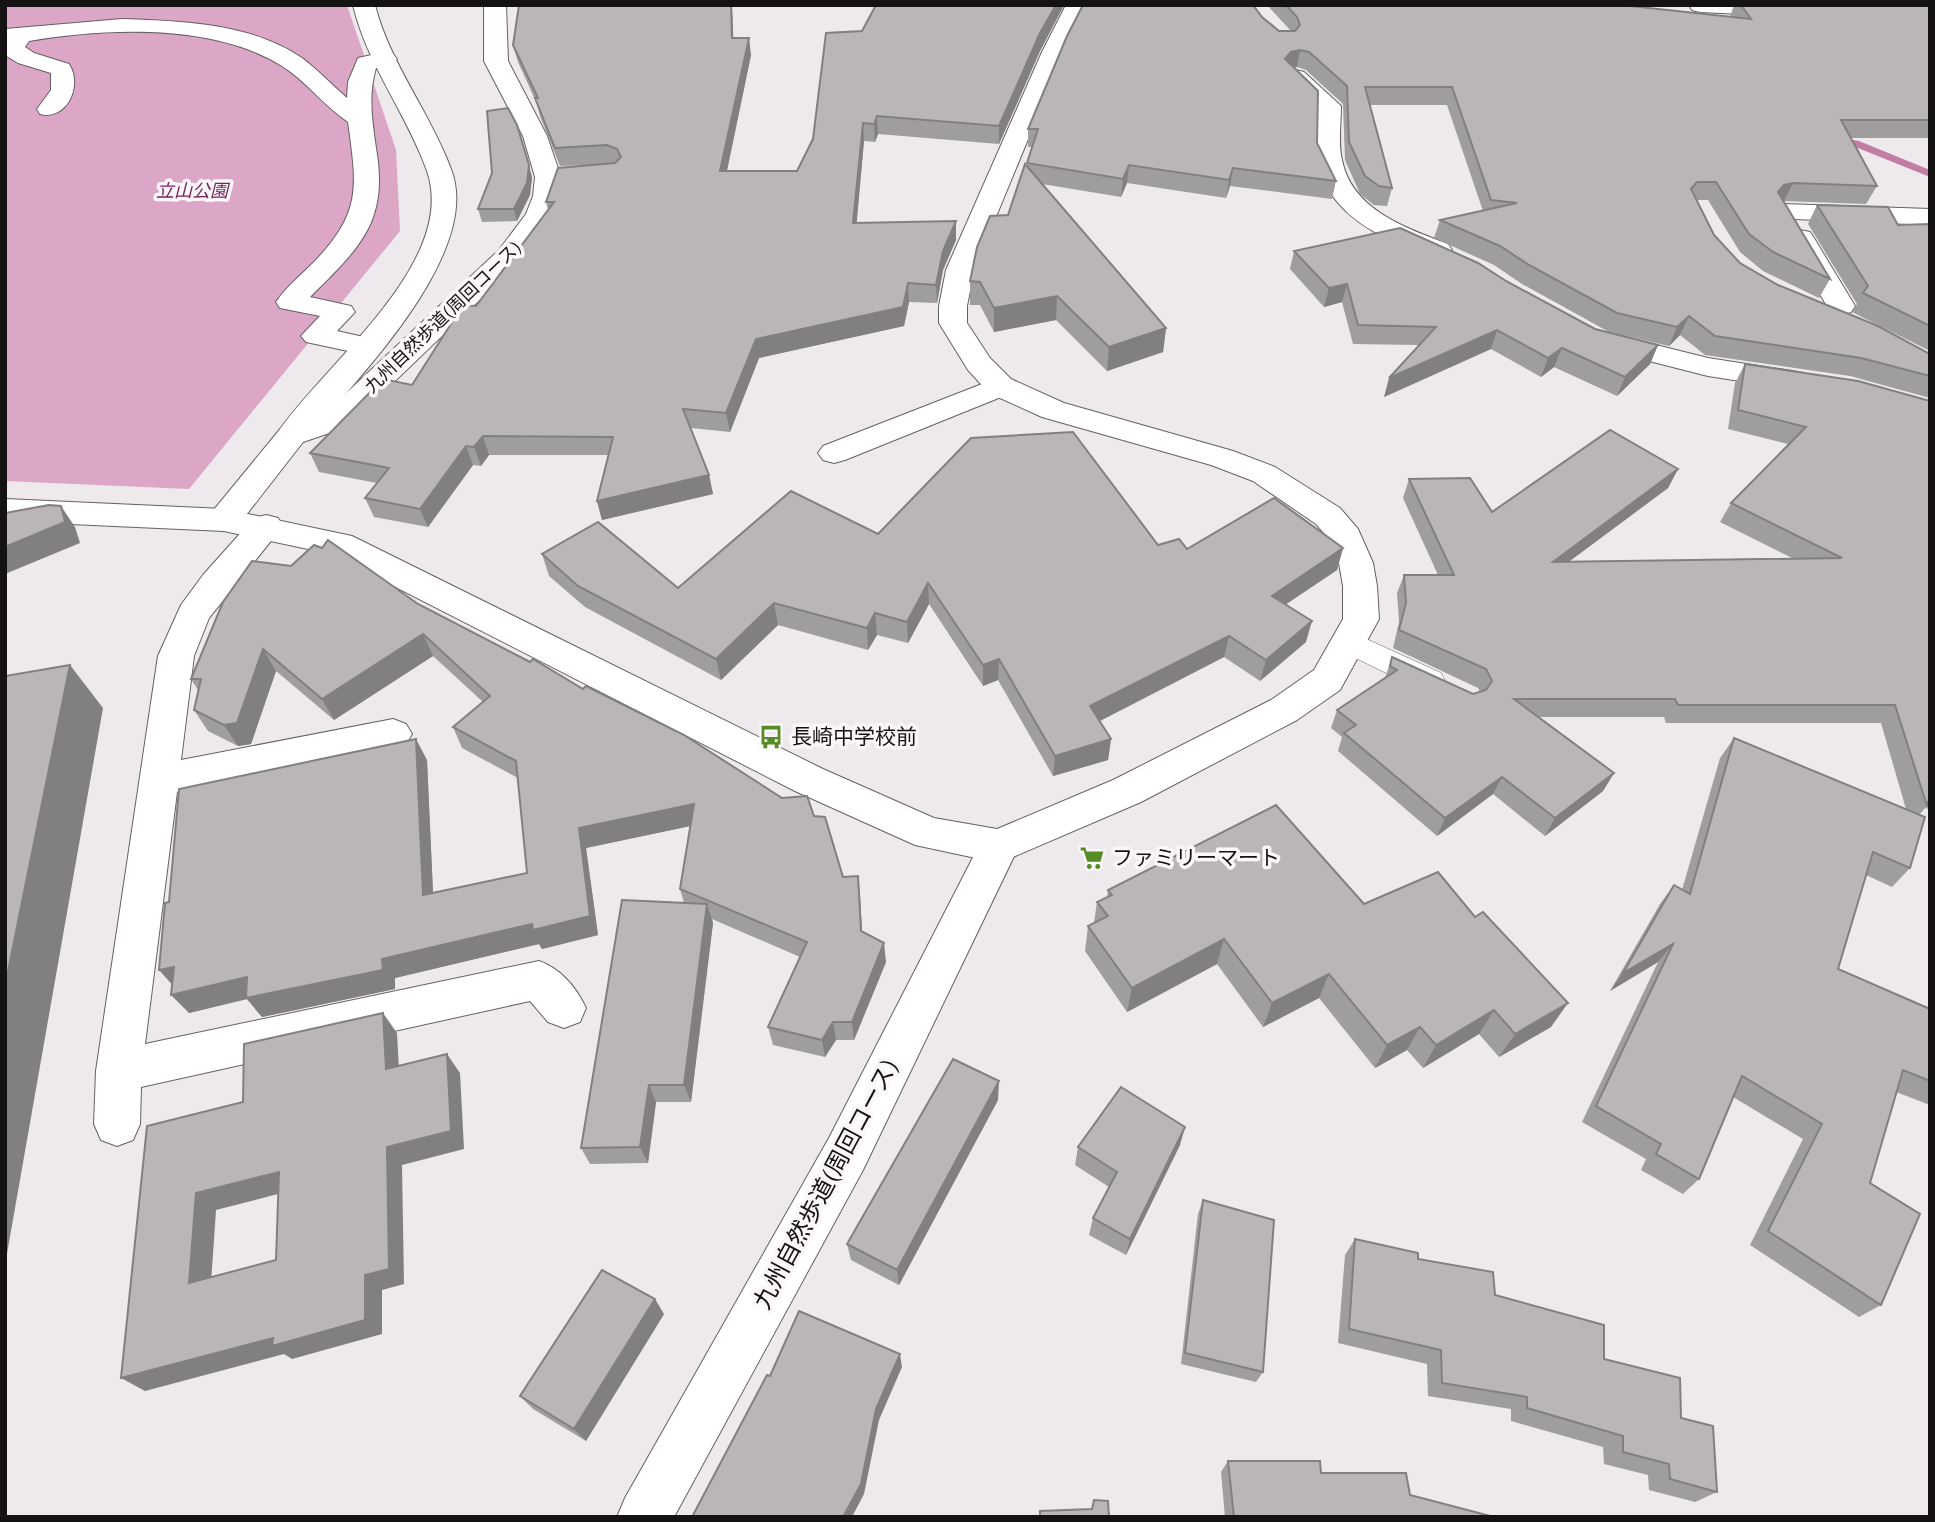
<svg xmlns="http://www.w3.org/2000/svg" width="1935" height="1522" font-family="'Source Serif 4','Noto Sans JP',serif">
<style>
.green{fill:#dca6c6}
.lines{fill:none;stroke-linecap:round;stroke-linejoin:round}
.stream{fill:#c17da6;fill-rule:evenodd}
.lane-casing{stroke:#656063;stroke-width:1}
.street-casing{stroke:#656063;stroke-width:2}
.secondary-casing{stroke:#656063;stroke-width:2}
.lane{fill:#fff;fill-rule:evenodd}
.street{fill:#fff;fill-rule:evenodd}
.secondary{fill:#fff;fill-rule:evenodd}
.wall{fill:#a09d9e}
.shaded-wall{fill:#827f81}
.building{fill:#bab6b8;stroke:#827f81;stroke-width:2;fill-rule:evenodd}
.labels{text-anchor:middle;stroke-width:7;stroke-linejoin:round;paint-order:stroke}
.far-park-label{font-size:18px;font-style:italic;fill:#76245b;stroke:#fbf6f9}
.far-street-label{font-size:18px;fill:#141213;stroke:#fbf6f9}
.poi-label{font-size:21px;fill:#141213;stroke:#fbf6f9;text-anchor:start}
.near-street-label{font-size:24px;fill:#141213;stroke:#fbf6f9}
</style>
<rect width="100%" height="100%" fill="#eee9ec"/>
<path class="green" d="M5,5H347L396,150L400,231L189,489L5,481Z"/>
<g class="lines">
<path class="stream" d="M1835,137L1859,141L1930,170V177L1853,146L1831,142V138Z"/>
<g class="lane-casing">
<path id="lane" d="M1349,631L1441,673L1445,681L1441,689L1430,692L1419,689L1339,650L1334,642L1339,634Z"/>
</g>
<g class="street-casing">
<g id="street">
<path d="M484,5H506L508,61L547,136L561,177L559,196L552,215L519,262L347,427L303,442L236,528L224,531L212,528L207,520L212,512L281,428L325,413L499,250L526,214L533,196L535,177L523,136L484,61Z"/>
<path d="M122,19C181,21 251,23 302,58C318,70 332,85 347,98L348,82L358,58L385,52L393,54L397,59L393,64L376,68C368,95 372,120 376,148C389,223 359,248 310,297L351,306L355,312L337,331L377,340L382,346L377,352L367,355L306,342L301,336L320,316L280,308L276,302C286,287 301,275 314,262C362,212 357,187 348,122C324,106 306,81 282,66C213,23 106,28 29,41L25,47L34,53L69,64C83,85 67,121 40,114L37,109L51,90V73L18,63L5,55V29Z"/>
<path d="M1296,70L1304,72L1341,106C1341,123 1338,144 1342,160C1352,210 1406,228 1448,244L1452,250L1448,256C1431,260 1417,251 1402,245C1363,230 1327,204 1317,162C1313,146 1317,124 1317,108L1284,77L1288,72Z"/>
<path d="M1784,204L1930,209V225L1775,218L1771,212L1775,206Z"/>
<path d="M1800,230L1810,232L1814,238L1855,306L1851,312L1841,315L1831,312L1827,306L1786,238L1790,232Z"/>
<path d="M1604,332L1708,358L1792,371L1803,373L1807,380L1803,387L1792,389L1708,376L1594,347L1589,341L1594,335Z"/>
<path d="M1000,377L1011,379L1015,386L1011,393L845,460L834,463L823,460L818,453L823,446Z"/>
<path d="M266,515L278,518L283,526L209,618L194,656L181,760L393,719L406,724L412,734L406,744L393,749L177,792L145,1044L539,961C561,969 576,987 586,1008L580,1022L564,1028L548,1022L530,1001L141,1087L140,1124L133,1140L117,1146L101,1140L94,1124L96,1071L158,656L181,605L203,575L254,518Z"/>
<path d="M999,829L1013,834L1019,846L863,1170L674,1517H617L625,1498L829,1138L985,834Z"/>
</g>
</g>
<g class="secondary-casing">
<g id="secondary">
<path d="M353,5H375C390,64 430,112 451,169C484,253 355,382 303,442L292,445L281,442L276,435C321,366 459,264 427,171C407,114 367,65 353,5Z"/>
<path d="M1066,5H1088L1064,52L974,270L967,306V323L990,358L1011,379L1064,403L1233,451L1275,467L1340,508L1358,529L1373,563L1377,586L1379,619L1340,690L1297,720L1141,802L999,863L915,845L795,791L331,554L224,531L5,521V499L224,509L352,536L823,769L934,818L997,829L1113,780L1271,700L1314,670L1343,619V586L1339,563L1331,541L1316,524L1253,481L1211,465L1042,417L989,393L968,370L939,323V306L946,270L1042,52Z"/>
<path d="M1689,5H1792L1795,9L1792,14L1784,16L1700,12L1692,10Z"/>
</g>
</g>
<use href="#lane" class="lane"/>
<use href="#street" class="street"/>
<use href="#secondary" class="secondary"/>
</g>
<g class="wall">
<path d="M876,5H1064L1040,51L999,144L878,134L875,142L864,141L856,223L956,221V240L943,270L937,303L909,302L904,326L759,358L730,432L691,428L709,475L713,494L602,520L597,501L609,455H489L481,466L473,465L428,527L374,517L365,498L377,483L319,472L310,453L412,385L476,306L548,210L546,202L611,164L560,166L540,116L537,104L518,62L513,45L734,38L751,55L727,171H797L862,31Z"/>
<path d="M1267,5H1621L1730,17L1734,5H1930V138H1850L1877,186L1866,204L1784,201L1830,279L1819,298L1763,271L1740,252L1708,200H1697L1714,235L1740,263L1930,376V398L1850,376L1705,355L1680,335L1669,346L1609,332L1522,284L1494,265L1434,238L1440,220L1483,211L1447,105H1370L1392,188L1387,206L1374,205L1360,194L1345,160L1343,104L1306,70L1297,67L1294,68L1317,143L1336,181L1332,199L1230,186L1226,198L1127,183L1121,197L1042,184L1166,328L1163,352L1107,371L1056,320L994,332L980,305H970V281L1008,215L1027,166L1032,147H1028V129L1262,17L1279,31H1291Z"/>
<path d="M492,173L532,177L530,195L517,221L482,222L478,209Z"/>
<path d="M1817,205L1898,225L1930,224V351L1852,312L1857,304L1808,224Z"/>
<path d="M1294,251L1506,281L1595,329L1658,345L1650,364L1617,396L1554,367L1541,377L1491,349L1384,397L1419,345L1353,344L1342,302L1324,307L1290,269Z"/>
<path d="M1745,364L1930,401L1927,806L1919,815L1910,868L1892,887L1866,875L1838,969L1930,1009V1105L1896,1092L1870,1183L1881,1305L1859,1317L1750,1245L1803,1139L1733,1097L1699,1179L1683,1194L1641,1170L1646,1159L1582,1122L1658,962L1610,991L1660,904L1674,885L1682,890L1720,758L1734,738L1906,809L1881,723H1666L1664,717H1539L1614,773L1603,791L1545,836L1493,794L1437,836L1338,751L1342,737L1331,728L1337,710L1385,678L1392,657L1473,694L1480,692L1478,688L1393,648L1399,622L1397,593L1404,575H1438L1403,498L1409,479L1492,512L1678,469L1668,488L1570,561L1794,559L1720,522L1731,503L1788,444L1728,429L1735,383Z"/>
<path d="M878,534L1158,545L1187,549L1343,548L1337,570L1286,604L1306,642L1260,681L1224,657L1100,721L1111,739L1108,760L1053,776L998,680L983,686L929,604L908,643L877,635L868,650L778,625L721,680L585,607L549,576L542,554L678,588Z"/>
<path d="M223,602L418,604L583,689L814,816L843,877L860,896L862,932L886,962L854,1040H836L825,1057L773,1045L768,1027L800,957L712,919L713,923L691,1102H656L648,1163L590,1164L581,1148L684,903L680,889L690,826L586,848L598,935L542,949L539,944L395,978V989L262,1017L247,999L189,1013L172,984L169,902L427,760L433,893L527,873L518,778L462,748L453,727L483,702L433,656L334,720L276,671L251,744L238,746L208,731L194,710L198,690L191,679Z"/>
<path d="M1108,890L1364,904L1551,1027L1499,1057L1479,1034L1423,1068L1407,1050L1375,1068L1319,998L1263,1027L1217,964L1127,1012L1085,951L1088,926L1094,923L1097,902L1107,897Z"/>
<path d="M998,1100L899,1285L851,1260L847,1244Z"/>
<path d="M1180,1145L1126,1255L1089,1235L1093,1218L1109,1187L1075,1165L1078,1147Z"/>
<path d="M1203,1200L1263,1372L1256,1382L1181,1364L1198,1214Z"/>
<path d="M1355,1239L1418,1259L1495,1295L1604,1359L1681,1418L1717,1492L1695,1502L1649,1490L1648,1475L1604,1464L1603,1447L1511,1421V1409L1428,1396L1427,1364L1338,1343L1345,1255Z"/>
<path d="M664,1314L586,1441L533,1409L520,1396Z"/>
<path d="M1228,1461L1321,1473L1494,1517H1225L1221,1472Z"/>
</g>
<g class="shaded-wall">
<path d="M731,5H732L734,56L732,38Z"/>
<path d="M1056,5H1064L1040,51L999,144V126L1040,33Z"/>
<path d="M749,38L751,55L723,189L720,171Z"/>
<path d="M1300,50L1297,67L1287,69L1285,59L1291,52Z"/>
<path d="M877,116L878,134L875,142L874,124Z"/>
<path d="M863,123L864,141L855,242L853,223Z"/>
<path d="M529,165L532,177L530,195L517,221L514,209Z"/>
<path d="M1129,165L1127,183L1121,197L1123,179Z"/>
<path d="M1233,168L1230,186L1226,198L1229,180Z"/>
<path d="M1793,183L1784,201L1778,192L1784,185Z"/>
<path d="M956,221V240L943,270L937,303L936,285L943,251Z"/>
<path d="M908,283L909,302L904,326L759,358L730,432L726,413L756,339Z"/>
<path d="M1347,284L1342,302L1324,307L1329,288Z"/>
<path d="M1057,296L1056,320L994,332V308Z"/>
<path d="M1689,316L1680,335L1669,346L1677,327Z"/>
<path d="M1166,328L1163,352L1107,371L1109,347Z"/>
<path d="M1497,330L1491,349L1384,397L1389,378Z"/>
<path d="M1658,345L1650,364L1617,396L1625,377Z"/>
<path d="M1562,348L1554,367L1541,377L1548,358Z"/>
<path d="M483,436L489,455L481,466L474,447Z"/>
<path d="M466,446L473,465L428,527L420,509Z"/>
<path d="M1678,469L1668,488L1544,580L1553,562Z"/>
<path d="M709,475L713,494L602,520L597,501Z"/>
<path d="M61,506L75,527L80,543L5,574V547Z"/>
<path d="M1343,548L1337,570L1267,617L1272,596Z"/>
<path d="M928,583L929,604L908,643L907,622Z"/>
<path d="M774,603L778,625L721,680L716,659Z"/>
<path d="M875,613L877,635L868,650L867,628Z"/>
<path d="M1312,621L1306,642L1260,681L1266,660Z"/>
<path d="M423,634L433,656L334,720L322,699Z"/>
<path d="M1229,636L1224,657L1088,727L1090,706Z"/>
<path d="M263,649L276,671L251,744L238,746L224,725Z"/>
<path d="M999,659L998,680L983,686V665Z"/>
<path d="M70,665L103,708L5,1265V986Z"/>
<path d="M416,739L427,760L434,915L423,895Z"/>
<path d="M1111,739L1108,760L1053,776L1055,756Z"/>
<path d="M1614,773L1603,791L1545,836L1555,818Z"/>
<path d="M1502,777L1493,794L1437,836L1445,818Z"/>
<path d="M694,804L700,824L586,848L598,935L542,949L539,944L395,978V989L262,1017L247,999L189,1013L171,995L247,977L382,959L532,924L579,828Z"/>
<path d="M858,876L860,896L863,950L861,931Z"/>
<path d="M707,904L713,923L691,1102L684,1085Z"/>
<path d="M1224,939L1217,964L1127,1012L1132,988Z"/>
<path d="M884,943L886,962L854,1040L852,1022Z"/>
<path d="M1673,944L1658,962L1610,991L1623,973Z"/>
<path d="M174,967L176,989L159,970Z"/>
<path d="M1329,974L1319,998L1263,1027L1272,1003Z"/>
<path d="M1568,1003L1551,1027L1499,1057L1515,1034Z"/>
<path d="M1494,1010L1479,1034L1423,1068L1436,1045Z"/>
<path d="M383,1013L397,1033L400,1088L386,1069Z"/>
<path d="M833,1022L836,1040L825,1057L822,1040Z"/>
<path d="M1420,1027L1407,1050L1375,1068L1387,1045Z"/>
<path d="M447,1054L460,1073L464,1149L402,1165L404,1284L382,1290V1334L292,1359L284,1354L145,1391L121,1378L365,1275L387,1147Z"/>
<path d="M999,1081L998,1100L899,1285L897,1270Z"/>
<path d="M649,1085L656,1102L648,1163L640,1147Z"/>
<path d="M1185,1127L1180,1145L1126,1255L1130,1239Z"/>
<path d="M279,1172L297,1189L216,1210L210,1298L189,1283L196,1193Z"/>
<path d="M655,1299L664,1314L586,1441L574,1429Z"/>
<path d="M900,1354L902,1367L879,1420L864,1494L852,1517H843L876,1409Z"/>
</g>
<g class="building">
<path d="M519,5H731L732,38H749L720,171H797L813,139L826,33L862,31L876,5H1056L1040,33L999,126L877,116L874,124L863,123L853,223L956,221L943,251L936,285L908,283L903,307L756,339L726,413L683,409L709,475L597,501L613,437L483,436L474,447L466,446L420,509L365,498L389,468L310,453L383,379L412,385L463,305L476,306L554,202H546L558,168L615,163L621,157L617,149L607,145L555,148L535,98H538L513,45Z"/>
<path d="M1083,5H1253L1262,17L1279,31H1295L1300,25L1297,17L1286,5H1621L1751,19L1741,5H1930V120H1841L1877,186L1793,183L1784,185L1778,192L1830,279L1773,252L1749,234L1716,182H1697L1691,189L1714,235L1740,263L1778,285L1878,326L1930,354V376L1861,358L1715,336L1689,316L1677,327L1617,313L1529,265L1500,246L1440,220L1517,203L1491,200L1452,87H1365L1392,188L1379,186L1365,176L1349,142L1347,86L1309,52L1300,50L1291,52L1285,59L1318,91L1317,143L1336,181L1233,168L1229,180L1129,165L1123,179L1027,163L1038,129H1028L1067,36Z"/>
<path d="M508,108L517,125L529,165L527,183L514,209H478L492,173L487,111Z"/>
<path d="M1025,164L1166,328L1109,347L1057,296L994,308L980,282L970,281L977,247L990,216L1008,215Z"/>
<path d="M1817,205L1888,207L1898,225L1930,224V326L1863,293L1868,286Z"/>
<path d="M1400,228L1478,263L1506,281L1595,329L1658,345L1625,377L1562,348L1548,358L1497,330L1389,378L1436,327L1358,325L1347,284L1329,288L1294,251Z"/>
<path d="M1745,364L1858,381L1930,401V795L1927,806L1895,705H1678L1675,699H1514L1614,773L1555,818L1502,777L1445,818L1344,733L1356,725L1337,710L1397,670L1390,666L1392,657L1473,694L1486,690L1492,681L1486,669L1399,630L1406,603L1404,575H1454L1409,479L1470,478L1492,512L1610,430L1678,469L1553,562L1842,558L1731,503L1806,427L1738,410Z"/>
<path d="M1073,432L1158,545L1179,539L1187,549L1274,498L1343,548L1272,596L1312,621L1266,660L1229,636L1090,706L1111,739L1055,756L999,659L983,665L928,583L907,622L875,613L867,628L774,603L716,659L578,586L542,554L598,522L678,588L791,491L878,534L971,438Z"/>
<path d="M49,505L61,506L65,522L5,547V513Z"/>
<path d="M328,540L418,604L530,662L533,659L583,689L586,686L684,735L782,798L807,796L814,816L825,817L843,877L858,876L861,931L884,943L852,1022H833L822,1040L768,1027L807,942L680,889L694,804L579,828L590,916L533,930L532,924L382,959L383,970L246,998L247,977L171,995L174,967L159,970L165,903L169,902L179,789L416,739L423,895L527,873L516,761L453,727L490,696L423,634L322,699L263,649L237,723L224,725L194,710L201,679H191L223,602L252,561L291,566L314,545L322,548Z"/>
<path d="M70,665L5,986V676Z"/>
<path d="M1734,738L1925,817L1910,868L1873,852L1838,969L1930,1009V1081L1903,1070L1870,1183L1920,1214L1881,1305L1768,1231L1822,1124L1742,1076L1699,1179L1656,1154L1661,1144L1596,1106L1673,944L1623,973L1674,885L1690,894Z"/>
<path d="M1276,805L1364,904L1438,872L1475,917L1483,912L1568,1003L1515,1034L1494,1010L1436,1045L1420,1027L1387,1045L1329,974L1272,1003L1224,939L1132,988L1088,926L1108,916L1097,902L1112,895L1108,890Z"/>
<path d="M622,900L707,904L684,1085H649L640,1147L581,1148Z"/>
<path d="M383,1013L386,1069L447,1054L451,1131L387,1147L389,1269L365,1275V1320L272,1346L273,1338L121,1378L147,1126L243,1102L244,1044ZM279,1172L276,1260L189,1283L196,1193Z"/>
<path d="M953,1059L999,1081L897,1270L847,1244Z"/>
<path d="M1121,1087L1185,1127L1130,1239L1093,1218L1117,1172L1078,1147Z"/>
<path d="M1203,1200L1274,1220L1263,1372L1185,1353Z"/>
<path d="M1355,1239L1418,1253V1259L1493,1272L1495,1295L1604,1325V1359L1680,1378L1681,1418L1713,1426L1717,1492L1670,1479L1669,1464L1623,1452V1436L1527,1408V1397L1442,1383L1441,1350L1349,1329Z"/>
<path d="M602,1270L655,1299L574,1429L520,1396Z"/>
<path d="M799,1311L900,1354L876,1409L861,1484L843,1517H692L767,1375L770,1376Z"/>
<path d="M1228,1461H1320L1321,1473H1406L1410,1495L1494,1517H1234Z"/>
<path d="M1094,1500L1108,1501L1109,1517H1040V1511L1092,1509Z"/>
</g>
<defs>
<g id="bus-bare" transform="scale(1.89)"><path d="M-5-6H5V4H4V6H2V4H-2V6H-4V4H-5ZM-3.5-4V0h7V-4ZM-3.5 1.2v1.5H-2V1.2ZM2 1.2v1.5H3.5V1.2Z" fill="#568b25" stroke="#fbf6f9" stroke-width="2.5" paint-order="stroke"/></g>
<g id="supermarket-bare" transform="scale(1.89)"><path d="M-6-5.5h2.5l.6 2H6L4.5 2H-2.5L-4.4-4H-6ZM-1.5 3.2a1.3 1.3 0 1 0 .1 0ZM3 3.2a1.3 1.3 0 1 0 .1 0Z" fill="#568b25" stroke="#fbf6f9" stroke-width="2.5" paint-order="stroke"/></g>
</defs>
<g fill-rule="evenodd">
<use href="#bus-bare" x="771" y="737"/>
<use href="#supermarket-bare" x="1092" y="858"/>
</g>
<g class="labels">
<g class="far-park-label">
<text x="192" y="197">立山公園</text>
</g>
<g class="far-street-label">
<text transform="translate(443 317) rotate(-44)" y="6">九州自然歩道(周回コース)</text>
</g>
<g class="poi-label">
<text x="791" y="744">長崎中学校前</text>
<text x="1112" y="865">ファミリーマート</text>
</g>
<g class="near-street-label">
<text transform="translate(826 1184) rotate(-62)" y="8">九州自然歩道(周回コース)</text>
</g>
</g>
<rect width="1935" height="1522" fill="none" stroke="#141213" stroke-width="14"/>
</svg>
